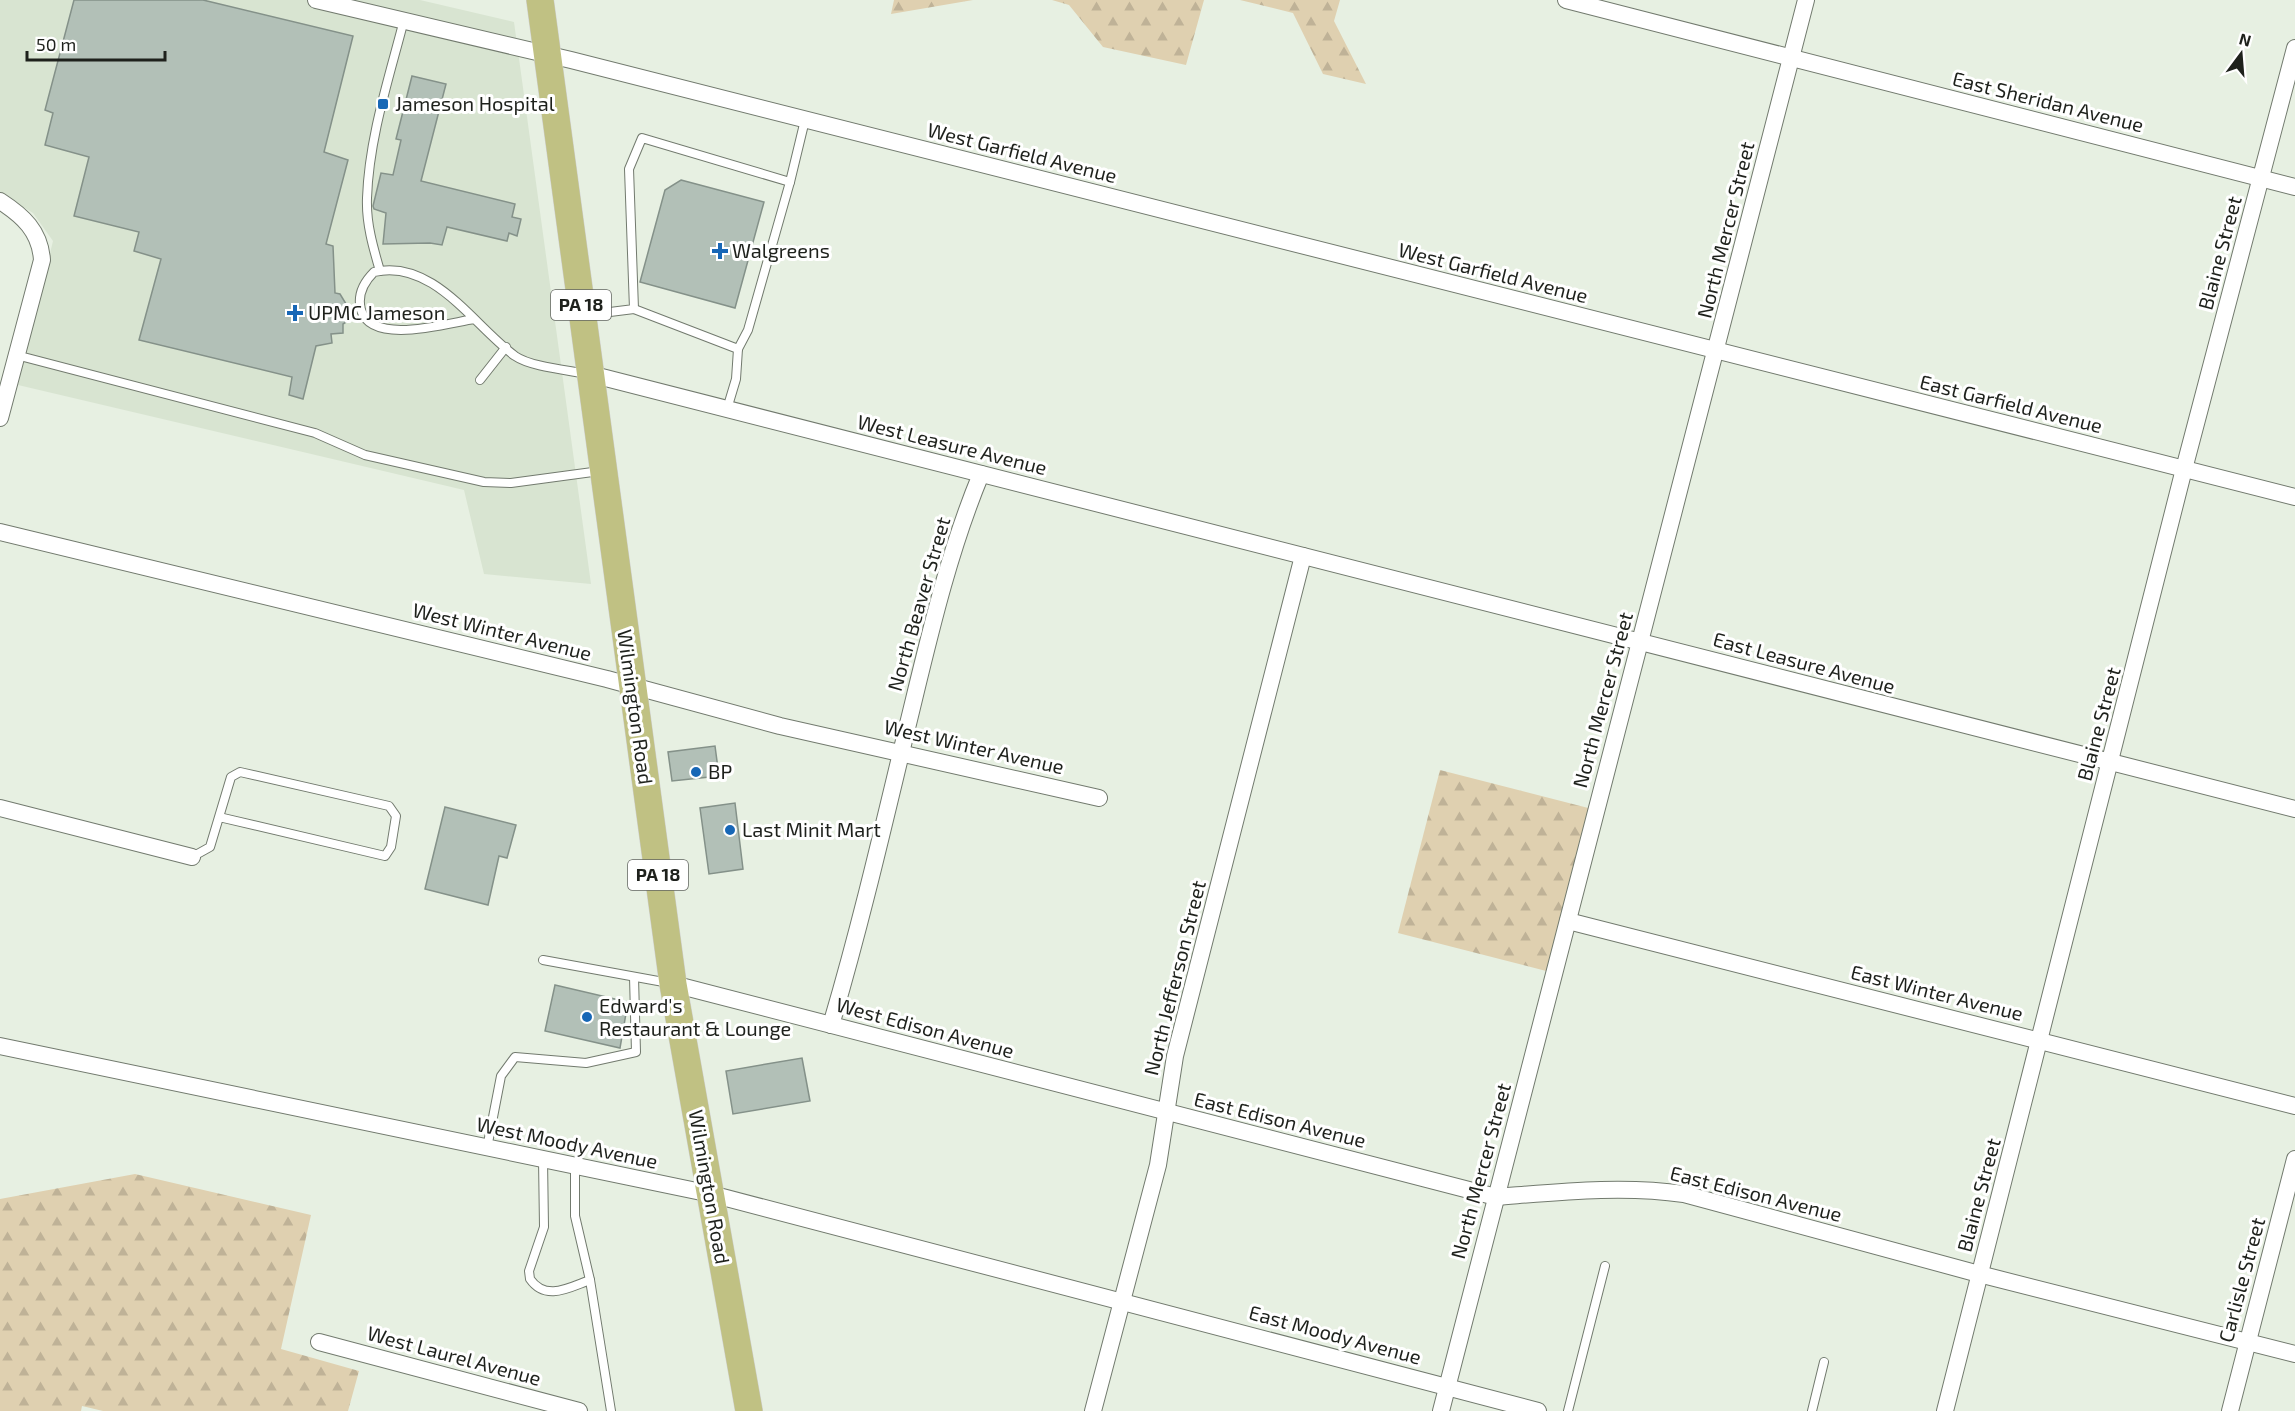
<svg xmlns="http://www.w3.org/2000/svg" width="2295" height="1411" font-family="'Exo 2',sans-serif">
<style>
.built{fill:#d8e4d1}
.forest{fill:url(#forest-firs)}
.building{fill:#b2c0b7;stroke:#849189;stroke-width:1.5}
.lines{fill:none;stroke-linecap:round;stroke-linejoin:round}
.lane-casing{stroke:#727a6e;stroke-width:10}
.street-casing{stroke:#727a6e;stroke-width:18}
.primary-casing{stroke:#cececd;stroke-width:28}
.lane{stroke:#fff;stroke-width:8}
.street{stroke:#fff;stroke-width:16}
.primary{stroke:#c0c183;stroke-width:27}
.poi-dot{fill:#1767b6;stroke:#fff;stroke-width:2}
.labels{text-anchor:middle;stroke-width:6;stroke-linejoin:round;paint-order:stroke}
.shield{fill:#fff;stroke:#626460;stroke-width:1.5}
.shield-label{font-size:18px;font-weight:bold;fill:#1e211c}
.street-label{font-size:20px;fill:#1e211c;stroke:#fff}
.poi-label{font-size:20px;fill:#1e211c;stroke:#fff;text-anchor:start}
</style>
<defs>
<pattern id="forest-firs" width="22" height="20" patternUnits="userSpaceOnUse" patternTransform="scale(1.5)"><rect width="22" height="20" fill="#dfd0b0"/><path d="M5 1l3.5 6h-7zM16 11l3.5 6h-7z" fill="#bfb297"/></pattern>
</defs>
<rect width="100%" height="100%" fill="#e7f0e2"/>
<path class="built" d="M0,0H420L514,22L591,584L484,574L464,490L18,385L53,241L33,213L0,193Z"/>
<g class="forest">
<path d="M894,0H973L891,14Z"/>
<path d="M1052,0H1204L1186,65L1103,47L1069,5Z"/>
<path d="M1240,0H1340L1334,21L1366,84L1323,74L1293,13Z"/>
<path d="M1440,770L1596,810L1554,973L1398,933Z"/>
<path d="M135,1174L311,1215L281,1349L359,1371L348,1411H103L82,1406L81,1411H0V1199Z"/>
</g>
<g class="building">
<path d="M74,0H203L353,36L324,152L348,160L326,244L333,246L335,293L340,294L354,317L343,324V333L331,334L332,343L316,346L303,399L289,395L292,377L139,340L161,259L134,251L139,232L74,216L89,157L45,145L53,113L45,110Z"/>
<path d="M412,76L446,84L421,181L515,204L512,217L521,219L517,236L509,233L507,241L447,227L442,245L430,243L383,244L386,213L374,209L373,206L381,173L393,175L401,140L396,139Z"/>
<path d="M681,180L764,202L735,308L640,282L665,190Z"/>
<path d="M715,746L719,776L672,781L668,752Z"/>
<path d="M735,803L743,869L709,874L700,808Z"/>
<path d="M445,807L516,825L507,858L499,856L488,905L425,889Z"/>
<path d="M555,985L628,1002L620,1048L545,1031Z"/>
<path d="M802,1058L810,1101L733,1114L726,1071Z"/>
</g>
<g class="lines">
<g class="lane-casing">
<g id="lane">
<path d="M380,271C373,247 366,223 367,198C369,138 389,78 404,20"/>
<path d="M634,309L738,349L736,379L727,409"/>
<path d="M586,315L634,309L629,169L642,138L790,182L805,120"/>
<path d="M474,319C448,323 372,346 361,310C357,295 364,282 374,272C433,258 474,326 515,356C531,367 568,370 587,374"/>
<path d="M738,349L748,330L790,182"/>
<path d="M16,355L315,433L365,455L484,482L511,483L600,471"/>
<path d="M480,380L506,347"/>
<path d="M192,857L210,847L219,817L385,856L391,847L396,816L389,806L240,772L231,777L219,817"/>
<path d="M543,960L669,983"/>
<path d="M487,1148L501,1076L515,1057L586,1063L636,1052L634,977"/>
<path d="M543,1159L544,1227L529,1271L530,1279C546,1302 570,1287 590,1280"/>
<path d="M575,1166V1216L590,1280L611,1411"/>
<path d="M1568,1411L1605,1266"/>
<path d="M1812,1411L1824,1362"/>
</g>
</g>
<g class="street-casing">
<g id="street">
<path d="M316,0L571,60L2295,497"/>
<path d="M1566,0L2295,187"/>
<path d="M0,201C23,216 40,231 42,260L0,418"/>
<path d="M590,374L2295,809"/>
<path d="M0,532L607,679L780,726L1099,798"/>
<path d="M0,808L192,857"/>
<path d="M1568,921L2295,1106"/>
<path d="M673,984L1496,1197C1559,1192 1622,1185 1684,1194L1979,1274L2295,1354"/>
<path d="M831,1025C860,927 883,828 907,728C928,642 947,556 981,474"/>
<path d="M0,1046L711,1194L1538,1411"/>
<path d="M319,1342L579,1411"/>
<path d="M1093,1411L1158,1165L1175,1056L1303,556"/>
<path d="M1441,1411L1806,0"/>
<path d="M1945,1411L2184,469L2295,48"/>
<path d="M2230,1411L2295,1159"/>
</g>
</g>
<g class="primary-casing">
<path id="primary" d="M540,0L673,984L749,1411"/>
</g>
<use href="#lane" class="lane"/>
<use href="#street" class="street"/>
<use href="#primary" class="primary"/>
</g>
<g class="poi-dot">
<rect x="377" y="98" width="12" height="12" rx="3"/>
<path d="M717 242h6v6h6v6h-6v6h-6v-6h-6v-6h6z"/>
<path d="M292 304h6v6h6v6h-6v6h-6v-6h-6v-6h6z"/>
<circle cx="696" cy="772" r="6"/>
<circle cx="730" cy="830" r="6"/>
<circle cx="587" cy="1017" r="6"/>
</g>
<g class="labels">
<g class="shield">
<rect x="551" y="290" width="60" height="30" rx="4.5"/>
<rect x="628" y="860" width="60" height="30" rx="4.5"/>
</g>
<g class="shield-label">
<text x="581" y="311">PA 18</text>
<text x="658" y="881">PA 18</text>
</g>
<g class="street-label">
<text transform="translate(2048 102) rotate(14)" y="7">East Sheridan Avenue</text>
<text transform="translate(1022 153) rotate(14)" y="7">West Garfield Avenue</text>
<text transform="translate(1726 230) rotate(-76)" y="7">North Mercer Street</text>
<text transform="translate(2220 253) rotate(-75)" y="7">Blaine Street</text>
<text transform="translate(1493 273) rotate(14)" y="7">West Garfield Avenue</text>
<text transform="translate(2011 404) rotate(14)" y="7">East Garfield Avenue</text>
<text transform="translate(952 445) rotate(14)" y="7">West Leasure Avenue</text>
<text transform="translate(919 604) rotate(-74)" y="7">North Beaver Street</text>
<text transform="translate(502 632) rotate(14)" y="7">West Winter Avenue</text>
<text transform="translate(1804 663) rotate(15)" y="7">East Leasure Avenue</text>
<text transform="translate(1603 700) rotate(-75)" y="7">North Mercer Street</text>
<text transform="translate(635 707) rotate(82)" y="7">Wilmington Road</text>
<text transform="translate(2099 724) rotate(-75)" y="7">Blaine Street</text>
<text transform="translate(974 747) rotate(13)" y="7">West Winter Avenue</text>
<text transform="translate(1175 978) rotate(-76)" y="7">North Jefferson Street</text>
<text transform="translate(1937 993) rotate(14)" y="7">East Winter Avenue</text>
<text transform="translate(925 1028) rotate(15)" y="7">West Edison Avenue</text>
<text transform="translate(1280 1120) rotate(14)" y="7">East Edison Avenue</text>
<text transform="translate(567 1143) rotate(12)" y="7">West Moody Avenue</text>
<text transform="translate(1481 1171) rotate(-75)" y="7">North Mercer Street</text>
<text transform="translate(709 1187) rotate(80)" y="7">Wilmington Road</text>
<text transform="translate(1756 1194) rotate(14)" y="7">East Edison Avenue</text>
<text transform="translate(1979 1195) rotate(-75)" y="7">Blaine Street</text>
<text transform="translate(2242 1280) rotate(-75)" y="7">Carlisle Street</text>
<text transform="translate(1335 1335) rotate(15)" y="7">East Moody Avenue</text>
<text transform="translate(454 1356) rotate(15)" y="7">West Laurel Avenue</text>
</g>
<g class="poi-label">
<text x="395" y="111">Jameson Hospital</text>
<text x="732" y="258">Walgreens</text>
<text x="308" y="320">UPMC Jameson</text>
<text x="708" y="779">BP</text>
<text x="742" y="837">Last Minit Mart</text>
<text x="599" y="1013">Edward's<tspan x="599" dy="23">Restaurant &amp; Lounge</tspan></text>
</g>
</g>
<g transform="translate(2241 54) rotate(16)" stroke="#ffffff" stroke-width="4.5" paint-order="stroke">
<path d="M0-4.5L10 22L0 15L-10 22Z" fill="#1e211c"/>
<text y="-9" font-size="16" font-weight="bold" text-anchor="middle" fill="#1e211c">N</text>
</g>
<path d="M27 51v9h138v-9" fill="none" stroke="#1e211c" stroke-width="3"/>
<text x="36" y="51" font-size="18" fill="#1e211c" stroke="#ffffff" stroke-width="4.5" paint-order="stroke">50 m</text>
</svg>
